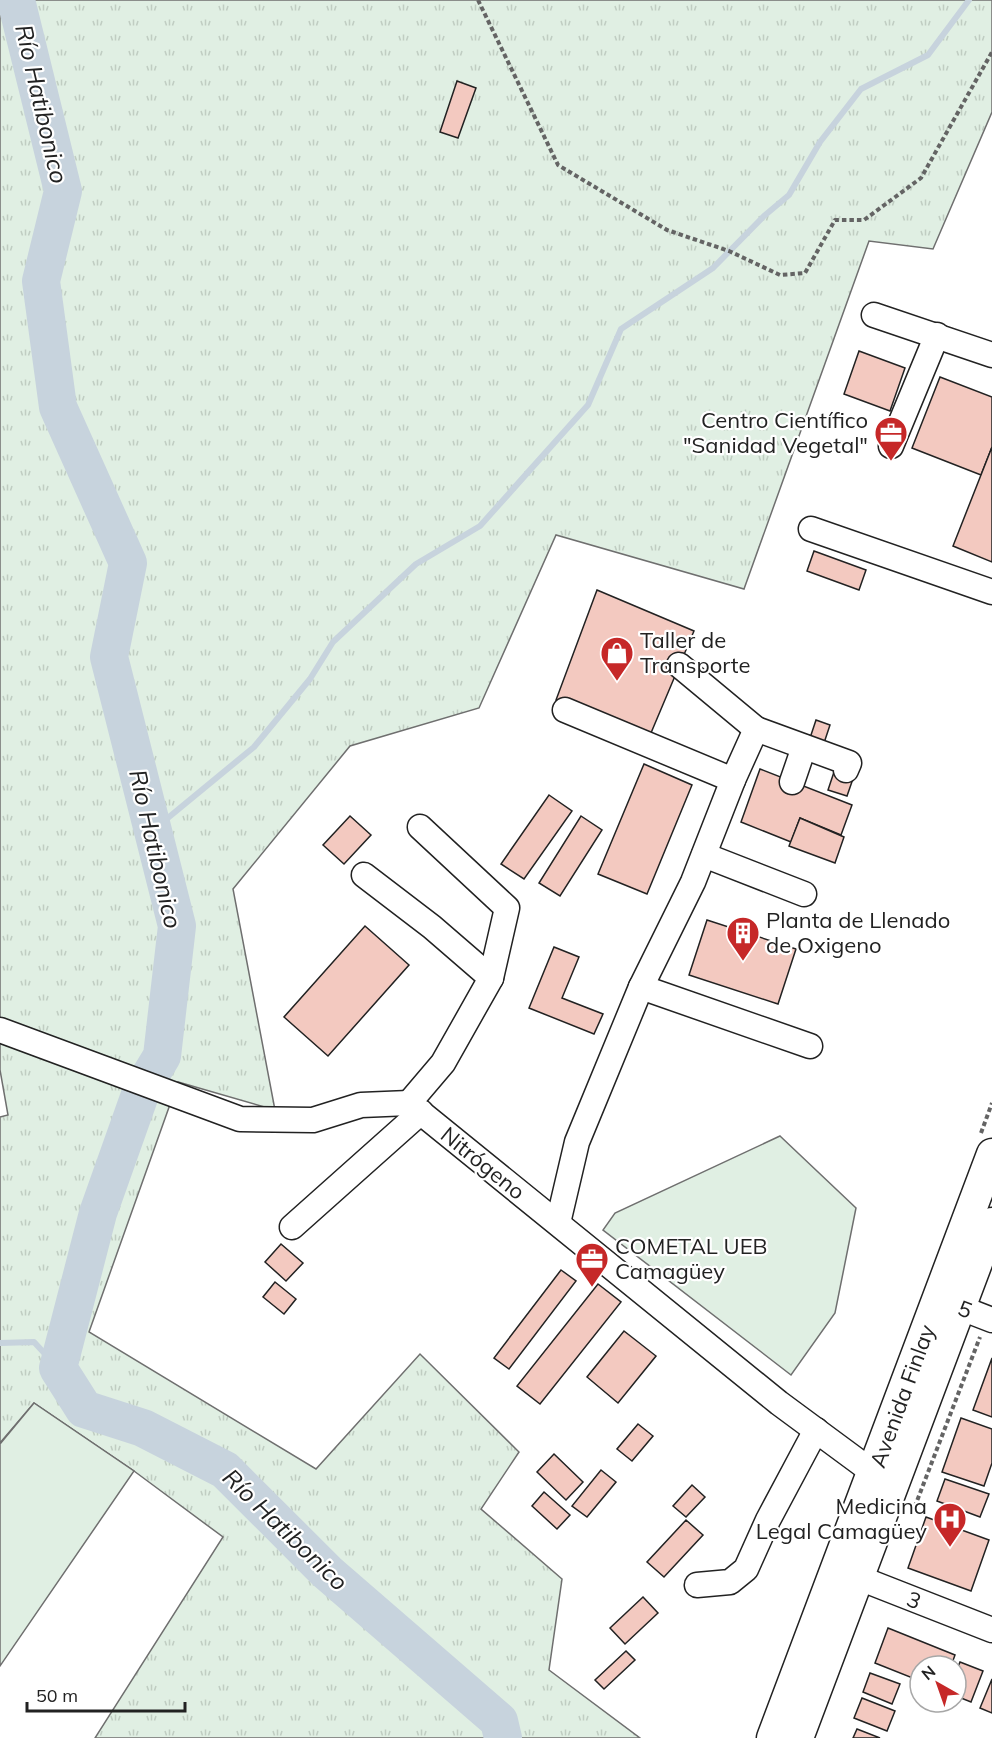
<svg xmlns="http://www.w3.org/2000/svg" width="992" height="1738" font-family="Mulish,sans-serif">
<style>
.grass{fill:url(#grass-tufts);stroke:#6f6f6f;stroke-width:1.5}
.garden{fill:#e0efe3;stroke:#6f6f6f;stroke-width:1.5}
.lines{fill:none;stroke-linecap:round;stroke-linejoin:round}
.stream{stroke:#c7d3dd;stroke-width:6}
.river{stroke:#c7d3dd;stroke-width:38}
.building{fill:#f3c9c0;stroke:#222;stroke-width:1.5}
.minor-casing{stroke:#222;stroke-width:27}
.major-casing{stroke:#222;stroke-width:33}
.path{stroke:#646464;stroke-width:4;stroke-dasharray:4.5 3;stroke-linecap:butt}
.minor{stroke:#fff;stroke-width:24}
.major{stroke:#fff;stroke-width:30}
.labels{text-anchor:middle;stroke-width:4.5;stroke-linejoin:round;paint-order:stroke}
.poi-label{font-size:22px;fill:#222;stroke:#fff;text-anchor:start}
.street-label{font-size:22px;fill:#222;stroke:#fff}
.water-label{font-size:24px;font-style:italic;fill:#222;stroke:#fff}
</style>
<defs>
<pattern id="grass-tufts" width="24" height="20" patternUnits="userSpaceOnUse" patternTransform="scale(1.5)"><rect width="24" height="20" fill="#e0efe3"/><path d="M3 7l-1-3M5 7V3M7 7l1-3M15 17l-1-3M17 17v-4M19 17l1-3" fill="none" stroke="#c0cdc2"/></pattern>
</defs>
<rect width="100%" height="100%" fill="#fff"/>
<path class="grass" d="M0,0H992V112L933,249L869,241L744,589L556,535L479,708L350,746L233,889L275,1110L178,1082L89,1332L316,1469L420,1354L519,1452L481,1509L562,1579L549,1670L640,1738H95L223,1537L134,1471L34,1403L0,1443V1117L8,1115L0,1070Z"/>
<g class="garden">
<path d="M780,1136L856,1208L835,1313L791,1375L603,1230L615,1213Z"/>
<path d="M34,1403L134,1471L0,1666V1444Z"/>
</g>
<g class="lines">
<g class="stream">
<path d="M152,831L254,747L310,679L333,642L416,564L480,526L588,405L621,329L713,268L764,216L789,195L820,142L861,89L928,55L969,0"/>
<path d="M0,1343L34,1342L58,1368"/>
</g>
<path class="river" d="M16,0L63,191L41,281L58,407L128,563L109,657L177,926L162,1056L142,1089L98,1213L58,1368L84,1409L143,1428L225,1470L327,1572L499,1721L503,1738"/>
</g>
<g class="building">
<path d="M457,81L476,88L458,138L440,132Z"/>
<path d="M859,351L905,368L890,411L844,394Z"/>
<path d="M940,377L992,397V447L981,475L912,448Z"/>
<path d="M992,447V562L953,546Z"/>
<path d="M814,551L866,570L859,590L807,571Z"/>
<path d="M597,590L694,631L648,740L556,700Z"/>
<path d="M816,720L830,725L824,743L810,738Z"/>
<path d="M644,764L692,785L647,894L598,874Z"/>
<path d="M836,766L855,773L847,796L828,790Z"/>
<path d="M760,769L852,805L841,835L800,818L791,842L741,822Z"/>
<path d="M549,795L572,811L524,879L501,864Z"/>
<path d="M350,816L371,835L344,864L323,845Z"/>
<path d="M581,816L602,830L560,896L539,883Z"/>
<path d="M800,818L844,837L835,863L789,846Z"/>
<path d="M707,920L796,949L778,1004L689,975Z"/>
<path d="M365,926L409,965L328,1056L284,1017Z"/>
<path d="M554,947L579,957L562,998L603,1014L594,1034L529,1008Z"/>
<path d="M281,1244L303,1263L286,1281L265,1262Z"/>
<path d="M561,1270L576,1281L509,1369L494,1358Z"/>
<path d="M275,1282L296,1299L284,1314L263,1297Z"/>
<path d="M598,1284L621,1302L540,1404L517,1386Z"/>
<path d="M624,1331L656,1356L618,1403L587,1377Z"/>
<path d="M992,1358V1417L973,1410Z"/>
<path d="M961,1418L992,1429V1463L984,1486L942,1472Z"/>
<path d="M638,1424L653,1436L632,1461L617,1449Z"/>
<path d="M554,1454L583,1482L566,1500L537,1472Z"/>
<path d="M601,1470L616,1482L587,1517L572,1506Z"/>
<path d="M945,1479L989,1494L980,1517L937,1501Z"/>
<path d="M692,1485L705,1497L686,1517L673,1506Z"/>
<path d="M544,1492L570,1515L557,1529L532,1506Z"/>
<path d="M926,1517L989,1540L971,1591L908,1568Z"/>
<path d="M686,1520L703,1535L664,1577L647,1562Z"/>
<path d="M643,1597L658,1613L625,1644L610,1628Z"/>
<path d="M888,1628L955,1655L951,1666H920V1681L875,1663Z"/>
<path d="M626,1651L635,1660L604,1689L595,1680Z"/>
<path d="M960,1662L983,1671L971,1702L956,1696V1672Z"/>
<path d="M870,1673L900,1684L892,1704L863,1692Z"/>
<path d="M992,1679V1713L980,1708Z"/>
<path d="M862,1698L895,1711L887,1731L854,1718Z"/>
<path d="M857,1729L880,1738H853Z"/>
</g>
<g class="lines">
<g class="minor-casing">
<g id="minor">
<path d="M874,315L992,355"/>
<path d="M891,446L937,335"/>
<path d="M811,529L992,592"/>
<path d="M679,665L756,729"/>
<path d="M733,780L756,729L849,763L846,770"/>
<path d="M792,782L804,747"/>
<path d="M704,855L804,894"/>
<path d="M364,875L432,927L491,978"/>
<path d="M641,987L810,1046"/>
<path d="M0,1030L240,1119L313,1120L361,1105L409,1103L779,1403L886,1482"/>
<path d="M409,1103L443,1063L491,978L507,908L420,827"/>
<path d="M558,1223L577,1142L641,987L693,882L733,780L565,710"/>
<path d="M292,1227L421,1112"/>
<path d="M943,1301L992,1320"/>
<path d="M844,1572L992,1630"/>
<path d="M697,1585L730,1582L746,1569L768,1520L816,1430"/>
</g>
</g>
<g class="major-casing">
<g id="major">
<path d="M772,1738L992,1154"/>
<path d="M798,1738L992,1223"/>
</g>
</g>
<g class="path">
<path d="M478,0L558,165L667,230L729,251L780,275L805,273L835,220H864L921,178L992,52"/>
<path d="M981,1133L992,1103"/>
<path d="M912,1514L980,1337"/>
</g>
<use href="#minor" class="minor"/>
<use href="#major" class="major"/>
</g>
<defs>
<g id="office-pin" transform="scale(1.725)"><path d="M0 17L-7.5 6A9.5 9.5 0 1 1 7.5 6Z" fill="#c62828" stroke="#fff"/><path d="M-6-3h4V-5.5h4V-3h4V5H-6ZM-1-4.5V-3h2v-1.5ZM-6 0V1H6V0Z" fill="#fff"/></g>
<g id="shop-pin" transform="scale(1.725)"><path d="M0 17L-7.5 6A9.5 9.5 0 1 1 7.5 6Z" fill="#c62828" stroke="#fff"/><path d="M-5-2.5h2.3a2.7 3.5 0 0 1 5.4 0H5L5.5 6h-11ZM-1.5-2.5h3a1.5 2.3 0 0 0-3 0Z" fill="#fff"/></g>
<g id="building-pin" transform="scale(1.725)"><path d="M0 17L-7.5 6A9.5 9.5 0 1 1 7.5 6Z" fill="#c62828" stroke="#fff"/><path d="M-4-6H4V6H1V3H-1V6H-4ZM-2.5-4.3h1.7v1.8h-1.7ZM.8-4.3h1.7v1.8H.8ZM-2.5-1h1.7V.8h-1.7ZM.8-1h1.7V.8H.8Z" fill="#fff"/></g>
<g id="hospital-pin" transform="scale(1.725)"><path d="M0 17L-7.5 6A9.5 9.5 0 1 1 7.5 6Z" fill="#c62828" stroke="#fff"/><path d="M-5-5h3v3.5h4V-5h3V5h-3V1.5h-4V5h-3Z" fill="#fff"/></g>
</defs>
<g fill-rule="evenodd">
<use href="#office-pin" x="891" y="433"/>
<use href="#shop-pin" x="617" y="653"/>
<use href="#building-pin" x="743" y="933"/>
<use href="#office-pin" x="592" y="1259"/>
<use href="#hospital-pin" x="950" y="1519"/>
</g>
<g class="labels">
<g class="poi-label">
<text x="868" y="428" text-anchor="end">Centro Científico<tspan x="868" dy="25">"Sanidad Vegetal"</tspan></text>
<text x="640" y="648">Taller de<tspan x="640" dy="25">Transporte</tspan></text>
<text x="766" y="928">Planta de Llenado<tspan x="766" dy="25">de Oxigeno</tspan></text>
<text x="615" y="1254">COMETAL UEB<tspan x="615" dy="25">Camagüey</tspan></text>
<text x="927" y="1514" text-anchor="end">Medicina<tspan x="927" dy="25">Legal Camagüey</tspan></text>
</g>
<g class="street-label">
<text transform="translate(483 1163) rotate(39)" y="8">Nitrógeno</text>
<text transform="translate(965 1309) rotate(22)" y="8">5</text>
<text transform="translate(902 1396) rotate(-70)" y="8">Avenida Finlay</text>
<text transform="translate(914 1600) rotate(21)" y="8">3</text>
</g>
<g class="water-label">
<text transform="translate(41 104) rotate(77)" y="8">Río Hatibonico</text>
<text transform="translate(155 849) rotate(77)" y="8">Río Hatibonico</text>
<text transform="translate(285 1530) rotate(44)" y="8">Río Hatibonico</text>
</g>
</g>
<g transform="translate(938 1684) rotate(320)"><circle r="28" fill="#ffffff" stroke="#a7a7a7" stroke-width="1.5"/>
<path d="M0-4.5L10 22L0 15L-10 22Z" fill="#c62828"/>
<text y="-9" font-size="16" font-weight="bold" text-anchor="middle" fill="#222222">N</text>
</g>
<path d="M27 1702v9h158v-9" fill="none" stroke="#222222" stroke-width="3"/>
<text x="36" y="1702" font-size="18" fill="#222222" stroke="#ffffff" stroke-width="4.5" paint-order="stroke">50 m</text>
</svg>
